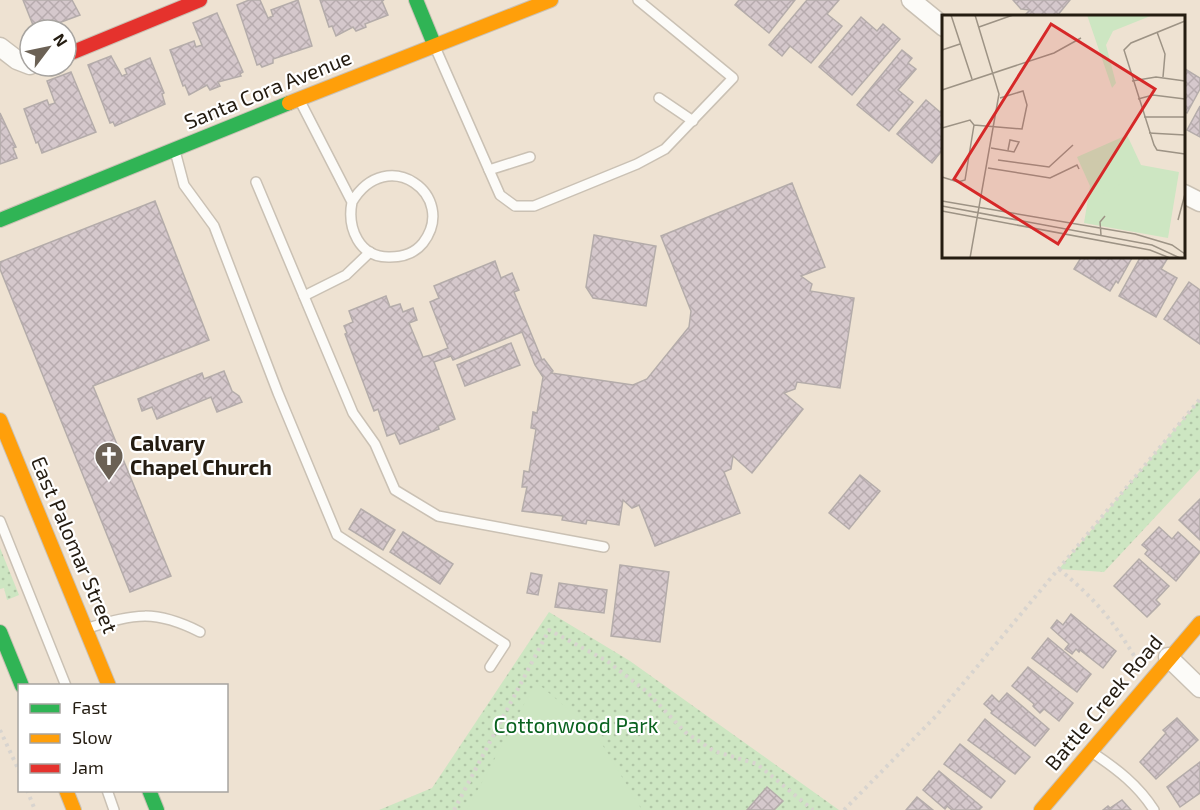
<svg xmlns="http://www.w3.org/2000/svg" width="1200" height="810" font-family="'Exo 2',sans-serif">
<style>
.green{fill:url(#green-dots)}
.pitch{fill:#cde6c2}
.building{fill:url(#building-cross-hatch);stroke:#b4acaa;stroke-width:1.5}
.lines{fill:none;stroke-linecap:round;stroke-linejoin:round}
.lane-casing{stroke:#cac1b4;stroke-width:12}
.street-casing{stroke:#cac1b4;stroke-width:21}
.fast-casing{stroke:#cac1b4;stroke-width:16}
.slow-casing{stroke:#cac1b4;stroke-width:16}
.jam-casing{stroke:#cac1b4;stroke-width:16}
.path{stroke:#d8d4cf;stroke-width:4;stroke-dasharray:3 4.5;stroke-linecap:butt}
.lane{stroke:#fcfbf8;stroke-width:9}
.street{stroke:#fcfbf8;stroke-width:18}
.fast{stroke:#30b455;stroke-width:14}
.slow{stroke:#ff9f0a;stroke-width:14}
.jam{stroke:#e5322d;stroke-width:14}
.labels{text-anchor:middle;stroke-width:4.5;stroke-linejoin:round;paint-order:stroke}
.street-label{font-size:21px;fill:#241c11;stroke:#fff}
.poi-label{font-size:21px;font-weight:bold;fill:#241c11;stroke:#fff;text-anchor:start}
.park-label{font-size:21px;fill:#0a621f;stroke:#fff}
.inset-road{fill:none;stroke:#9d9385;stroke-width:1.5}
.view{fill:#d62828;fill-opacity:0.15;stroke:#d62828;stroke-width:3}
.inset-edge{fill:none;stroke:#241c11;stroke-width:3}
</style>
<defs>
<pattern id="green-dots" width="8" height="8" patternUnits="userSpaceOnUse" patternTransform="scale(1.5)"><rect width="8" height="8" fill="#cde6c2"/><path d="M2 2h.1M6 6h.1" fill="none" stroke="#b0c5a6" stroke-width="1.8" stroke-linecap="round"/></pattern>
<pattern id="building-cross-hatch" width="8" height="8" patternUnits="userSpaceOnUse" patternTransform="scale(1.5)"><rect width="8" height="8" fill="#d5c8cc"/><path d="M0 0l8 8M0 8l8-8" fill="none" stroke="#b7abae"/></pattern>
</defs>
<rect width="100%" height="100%" fill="#eee2d2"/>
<g class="green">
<path d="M1200,399V469L1104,572L1059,569Z"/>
<path d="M0,548L19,595L7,600L4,588L0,589Z"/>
<path d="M549,612L630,661L839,810H379L432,788Z"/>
</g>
<path class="pitch" d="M536,682L594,731L642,810H467Z"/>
<g class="building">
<path d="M23,0H72L80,15L45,28L44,26L35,30Z"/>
<path d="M249,0H260L268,18L273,16L271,10L298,0L312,46L273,59V63L262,67L260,64L257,65L237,5Z"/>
<path d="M320,0H384L382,1L388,15L365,24L366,27L356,31L353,27L336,36L332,26L329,27Z"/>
<path d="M739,0H795L769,33L735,5Z"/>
<path d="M807,0H839L827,14L842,26L811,63L790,46L782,56L769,45Z"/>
<path d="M1013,0H1070L1057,16H1024L1030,10L1021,9Z"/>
<path d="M217,13L243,72L240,74L241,76L218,82L220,86L210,90L207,85L189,95L185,85L183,86L170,50L194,41L196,47L202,45L193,23Z"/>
<path d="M861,17L877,31L883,24L900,39L852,95L819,67Z"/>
<path d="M902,50L912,58L908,63L916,69L898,90L913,102L889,131L857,105Z"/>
<path d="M111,56L122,76L127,74L125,69L150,58L164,93L162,94L165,104L115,126L113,122L110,123L88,65Z"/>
<path d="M1185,69L1200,78V89L1187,113L1184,111Z"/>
<path d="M71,72L96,132L42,153L38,142L36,143L24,109L47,100L49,105L55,103L47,81Z"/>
<path d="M926,100L940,112L944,108V148L932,163L897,134Z"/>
<path d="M1200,106V137L1187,130Z"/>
<path d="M0,113L16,147L13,148L17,158L0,164Z"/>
<path d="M792,183L825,267L801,276L812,284L810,291L854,298L845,356L840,388L797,382L795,389L784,393L803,409L752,473L733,456L731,469L724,472L740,513L655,546L639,505L632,508L623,500L619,525L587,520L586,524L562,520L563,516L522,511L527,487H522L524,471L529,472L536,429L531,428L533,412L537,413L543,377L535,365L522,332L453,360L451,356L434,362L455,419L438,426L439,429L400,444L395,433L387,436L378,409L374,411L345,334L347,333L344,326L353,322L349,311L386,296L390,307L400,304L403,312L413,308L417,320L409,323L423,357L431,355L448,348L430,302L439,298L434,286L495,261L501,278L512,273L519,290L514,292L542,360L544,359L553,371L551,373L633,385L647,379L689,327L691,311L661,236Z"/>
<path d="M155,201L209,340L93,386L171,576L130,592L0,269V262Z"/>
<path d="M594,235L656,246L646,306L593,298L586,287Z"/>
<path d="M1082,256H1133L1118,283L1116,281L1110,291L1074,269Z"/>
<path d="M1141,256H1169L1161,269L1177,278L1156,317L1119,296Z"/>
<path d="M1189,282L1200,290V344L1164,319Z"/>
<path d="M511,343L520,365L465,386L457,365Z"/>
<path d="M224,371L232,391L239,396L242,402L217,412L211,397L157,419L152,407L142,411L138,399L202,373L204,379Z"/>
<path d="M860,475L880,491L849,529L829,513Z"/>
<path d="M1200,499V540L1179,520Z"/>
<path d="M361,509L395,530L383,550L349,529Z"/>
<path d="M1159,527L1172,539L1178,532L1200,552L1176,581L1145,554L1148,550L1142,545Z"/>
<path d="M403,532L453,564L440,584L390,552Z"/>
<path d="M1139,559L1169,586L1156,600L1160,604L1147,617L1114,586Z"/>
<path d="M620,565L669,572L660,642L611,636Z"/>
<path d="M531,573L542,575L538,595L527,593Z"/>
<path d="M559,583L607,590L604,613L555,607Z"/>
<path d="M1071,614L1116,651L1103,668L1080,650L1079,652L1076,649L1072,654L1065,649L1069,644L1051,628L1057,620L1063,625Z"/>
<path d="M1048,638L1091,674L1077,692L1032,658Z"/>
<path d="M1028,667L1073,703L1059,721L1044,709L1040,713L1033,706L1034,704L1012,686Z"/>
<path d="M1007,693L1049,729L1035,746L991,713L992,711L984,704L992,695L999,702Z"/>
<path d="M1177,718L1198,740L1156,779L1140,762L1166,733L1163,730Z"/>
<path d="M985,719L1030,757L1015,774L968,740Z"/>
<path d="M960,744L1005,781L991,798L944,764Z"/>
<path d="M1200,762V793L1180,807L1167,787Z"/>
<path d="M939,771L982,807L979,810H952L947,806L945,809L923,790Z"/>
<path d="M767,787L783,801L774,810H747Z"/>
<path d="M917,797L933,810H906Z"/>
<path d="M1122,800L1131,810H1103L1108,806L1110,808Z"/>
</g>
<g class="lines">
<g class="lane-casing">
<g id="lane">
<path d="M435,47L500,195L515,206H534L637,164L665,149L733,78L638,0"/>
<path d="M659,98L693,121"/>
<path d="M300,101L352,202C347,228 359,258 390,257C402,257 415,253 423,243C459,196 387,143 352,202"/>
<path d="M175,151L184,185L214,226L278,393L337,535L505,644L490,667"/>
<path d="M489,170L530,157"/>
<path d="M256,182L353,413L375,444L395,490L438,516L604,547"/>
<path d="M304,296L346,275L370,252"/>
<path d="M0,521L66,686"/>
<path d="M88,628C136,614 154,609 200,632"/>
<path d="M1093,753C1117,769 1138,785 1154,810"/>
<path d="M107,790L114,810"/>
</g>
</g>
<g class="street-casing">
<g id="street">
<path d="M911,0L944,27"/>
<path d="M0,47L17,60L30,65"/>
<path d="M1184,194L1200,202"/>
<path d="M1168,657L1200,688"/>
</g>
</g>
<g class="fast-casing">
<g id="fast">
<path d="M416,0L434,44"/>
<path d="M0,220L289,103"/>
<path d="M0,632L22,686"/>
<path d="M149,790L157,810"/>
</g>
</g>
<g class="slow-casing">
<g id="slow">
<path d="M289,103L551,0"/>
<path d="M0,420L109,686"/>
<path d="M66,790L74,810"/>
<path d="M1041,810L1200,623"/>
</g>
</g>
<g class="jam-casing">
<path id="jam" d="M66,55L200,0"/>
</g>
<g class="path">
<path d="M1059,569C1095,599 1112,619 1136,659"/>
<path d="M0,730L20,773"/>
<path d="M27,790L35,810"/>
<path d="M454,810L549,630L607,661L646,691L685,732L714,751L757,764L813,810"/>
<path d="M844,810L936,716L1200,399"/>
</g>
<use href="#lane" class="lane"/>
<use href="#street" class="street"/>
<use href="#fast" class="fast"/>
<use href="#slow" class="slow"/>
<use href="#jam" class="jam"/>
</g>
<defs>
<g id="church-pin" transform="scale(1.5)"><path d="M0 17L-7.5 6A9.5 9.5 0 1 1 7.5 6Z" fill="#6b6155" stroke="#fff"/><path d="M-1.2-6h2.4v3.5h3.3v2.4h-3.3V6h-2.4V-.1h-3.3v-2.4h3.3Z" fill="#fff"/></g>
</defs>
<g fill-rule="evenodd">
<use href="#church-pin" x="109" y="456"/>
</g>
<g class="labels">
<g class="street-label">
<text transform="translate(268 90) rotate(-22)" y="7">Santa Cora Avenue</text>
<text transform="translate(74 545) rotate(67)" y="7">East Palomar Street</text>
<text transform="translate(1104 703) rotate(-50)" y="7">Battle Creek Road</text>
</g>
<g class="poi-label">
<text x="130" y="451">Calvary<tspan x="130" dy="24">Chapel Church</tspan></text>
</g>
<g class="park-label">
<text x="576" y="733">Cottonwood Park</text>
</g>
</g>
<g transform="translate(942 15)">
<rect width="243" height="243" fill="#eee2d2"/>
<path d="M145,0H211L171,16L164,30L174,68L170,73ZM185,120L199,150L237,157L226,223L142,208L148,171L135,142Z" fill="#cde6c2"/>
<path d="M154,146L177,148L193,160L160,180L143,149Z" fill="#cde6c2"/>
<path class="inset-road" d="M9,0L30,64M243,6L189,28L182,35L212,130L215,135L243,139M37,12L71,0M215,17L223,39L221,62M0,35L18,29M190,66L214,62L243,66M0,75L112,38L139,23M196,84L211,80L243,84M202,102H243M0,113L28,105L32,110L80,114L85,90L81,76L58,83M207,118L243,120M49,133L72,137L77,127L68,125L66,135M56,145L107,152L131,130M46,153L108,163L135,150L137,154M0,162L16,167L23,165L32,110M0,186L193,219L230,230L243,239M0,191L210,230L238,243M0,196L208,235L228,243M236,205L243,179M159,220L158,207L163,201M28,243L57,79L33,0"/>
<path class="view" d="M109,9L213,74L116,229L12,164Z"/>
<rect width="243" height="243" class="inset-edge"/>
</g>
<rect x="18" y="684" width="210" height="108" fill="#ffffff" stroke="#a7a4a0" stroke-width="1.5"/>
<rect x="30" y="704" width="30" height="9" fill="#30b455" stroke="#a7a4a0" stroke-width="1.5"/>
<text x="72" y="714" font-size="18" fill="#241c11">Fast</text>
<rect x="30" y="734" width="30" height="9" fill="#ff9f0a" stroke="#a7a4a0" stroke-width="1.5"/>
<text x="72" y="744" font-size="18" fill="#241c11">Slow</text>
<rect x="30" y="764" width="30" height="9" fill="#e5322d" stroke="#a7a4a0" stroke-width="1.5"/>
<text x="72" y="774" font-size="18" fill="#241c11">Jam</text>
<g transform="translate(48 48) rotate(58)"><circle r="28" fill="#ffffff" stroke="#a7a4a0" stroke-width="1.5"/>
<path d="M0-4.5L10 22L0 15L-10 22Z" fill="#6b6155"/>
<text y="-9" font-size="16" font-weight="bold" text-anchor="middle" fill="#241c11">N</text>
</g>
</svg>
